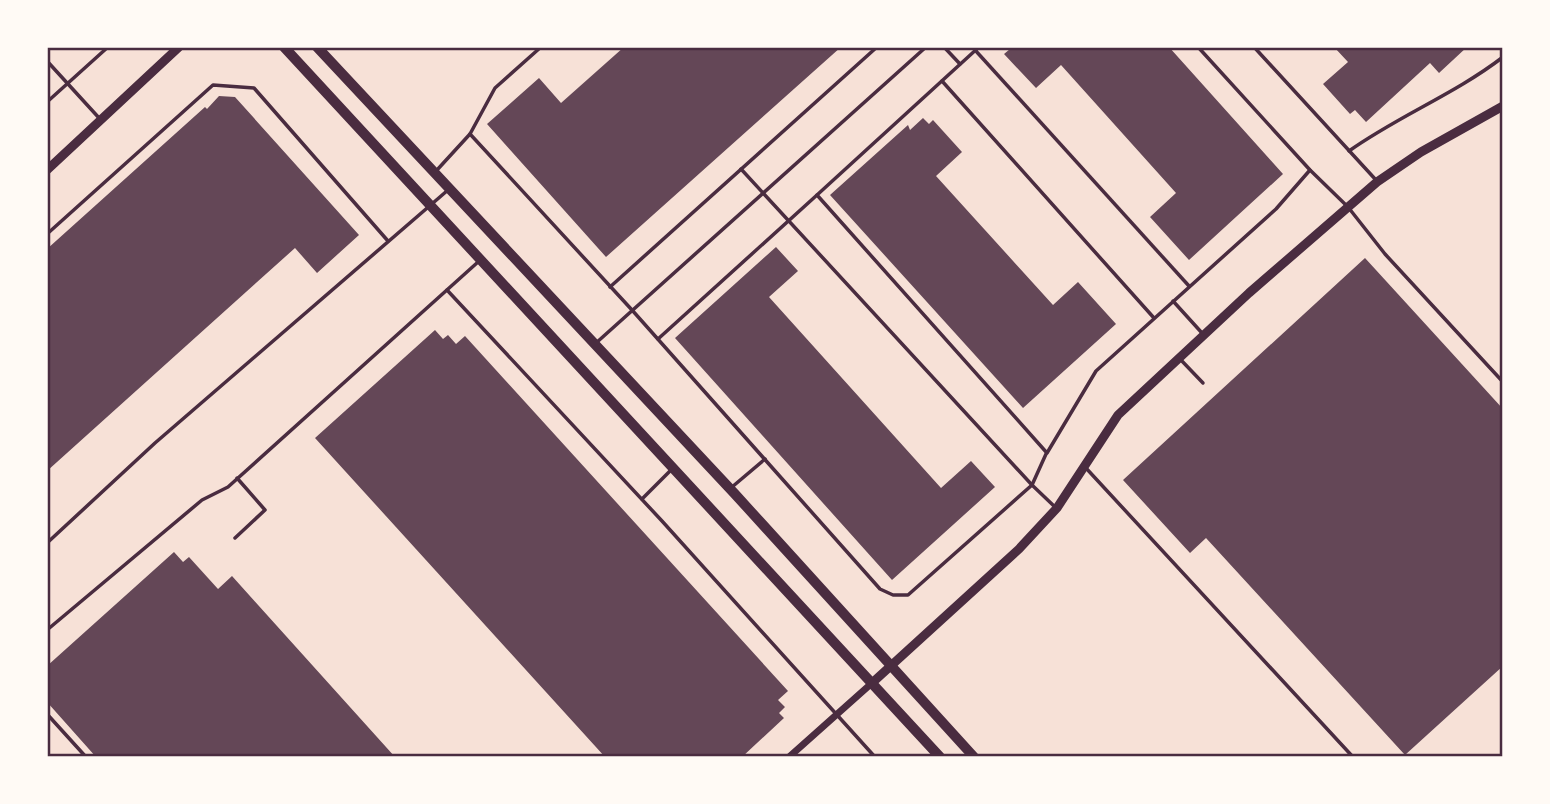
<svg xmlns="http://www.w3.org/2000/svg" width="1550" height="804" font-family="'Work Sans',sans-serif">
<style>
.building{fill:#644757}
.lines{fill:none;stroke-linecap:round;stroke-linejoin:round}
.service{stroke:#4a2c40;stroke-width:3.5}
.minor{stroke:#4a2c40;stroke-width:7}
.tertiary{stroke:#4a2c40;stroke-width:9}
.primary{stroke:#4a2c40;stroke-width:10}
.neatline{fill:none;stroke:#4a2c40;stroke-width:2.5}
</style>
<rect width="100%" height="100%" fill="#f7e1d7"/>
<g class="building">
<path d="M624,47H841L606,257L487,124L539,78L561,103Z"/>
<path d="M1008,47H1169L1283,174L1189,260L1150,217L1176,193L1061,65L1036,88L1004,54L1010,49Z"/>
<path d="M1334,47H1467L1439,73L1430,63L1366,122L1355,110L1350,114L1323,84L1348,62Z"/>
<path d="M219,96L235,97L359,235L317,273L295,248L47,471V249L205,107L207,109Z"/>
<path d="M923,118L929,124L933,120L962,152L936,176L1053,305L1078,282L1116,324L1023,408L830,195L908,125L910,130Z"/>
<path d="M776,247L798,271L769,297L941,488L971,461L995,487L892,580L675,338Z"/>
<path d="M1365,258L1503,409V666L1405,755L1206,538L1190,553L1123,480Z"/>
<path d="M435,330L443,339L448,335L456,344L465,336L788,691L778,700L785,707L779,713L784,718L742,757H605L315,438Z"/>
<path d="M174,552L183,562L189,557L218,589L232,576L395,757H96L47,702V666Z"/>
</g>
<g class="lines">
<g class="service">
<path d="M944,47L960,64"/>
<path d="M979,47L817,195L1047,453L1096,371L1276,209L1310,170"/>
<path d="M1198,47L1310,170L1348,207L1385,254L1503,382"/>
<path d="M1254,47L1376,180"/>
<path d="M975,50L1189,286"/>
<path d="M47,61L100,119"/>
<path d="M942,81L1154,318"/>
<path d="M47,102L108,47"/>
<path d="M470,134L632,310L880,589L893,595H908L1032,485L1046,454"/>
<path d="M1349,151C1398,116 1455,94 1503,57"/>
<path d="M741,169L1032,485L1055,507"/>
<path d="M437,170L470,134L495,88L541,47"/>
<path d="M47,234L213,85L254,88L388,241"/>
<path d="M610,287L877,47"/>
<path d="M447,290L662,521L875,757"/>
<path d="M1173,301L1202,333"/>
<path d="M658,339L817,195"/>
<path d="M596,343L926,47"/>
<path d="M1180,359L1203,383"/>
<path d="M1085,467L1353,757"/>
<path d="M732,487L765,459"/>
<path d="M642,499L671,470"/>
<path d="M235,538L265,510L237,478"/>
<path d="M47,543L155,443L448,190"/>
<path d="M47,630L202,500L228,487L478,262"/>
<path d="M47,714L86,757"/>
</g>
<path class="minor" d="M789,757L872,683"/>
<g class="tertiary">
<path d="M47,170L179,47"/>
<path d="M872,683L1019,549L1057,508L1118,415L1249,293L1377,182L1421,152L1503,106"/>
</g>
<g class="primary">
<path d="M284,47L940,757"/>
<path d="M317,47L734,493L974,757"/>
</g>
</g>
<rect width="1550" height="804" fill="none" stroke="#fffaf5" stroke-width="98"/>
<rect x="49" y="49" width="1452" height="706" class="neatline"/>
</svg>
